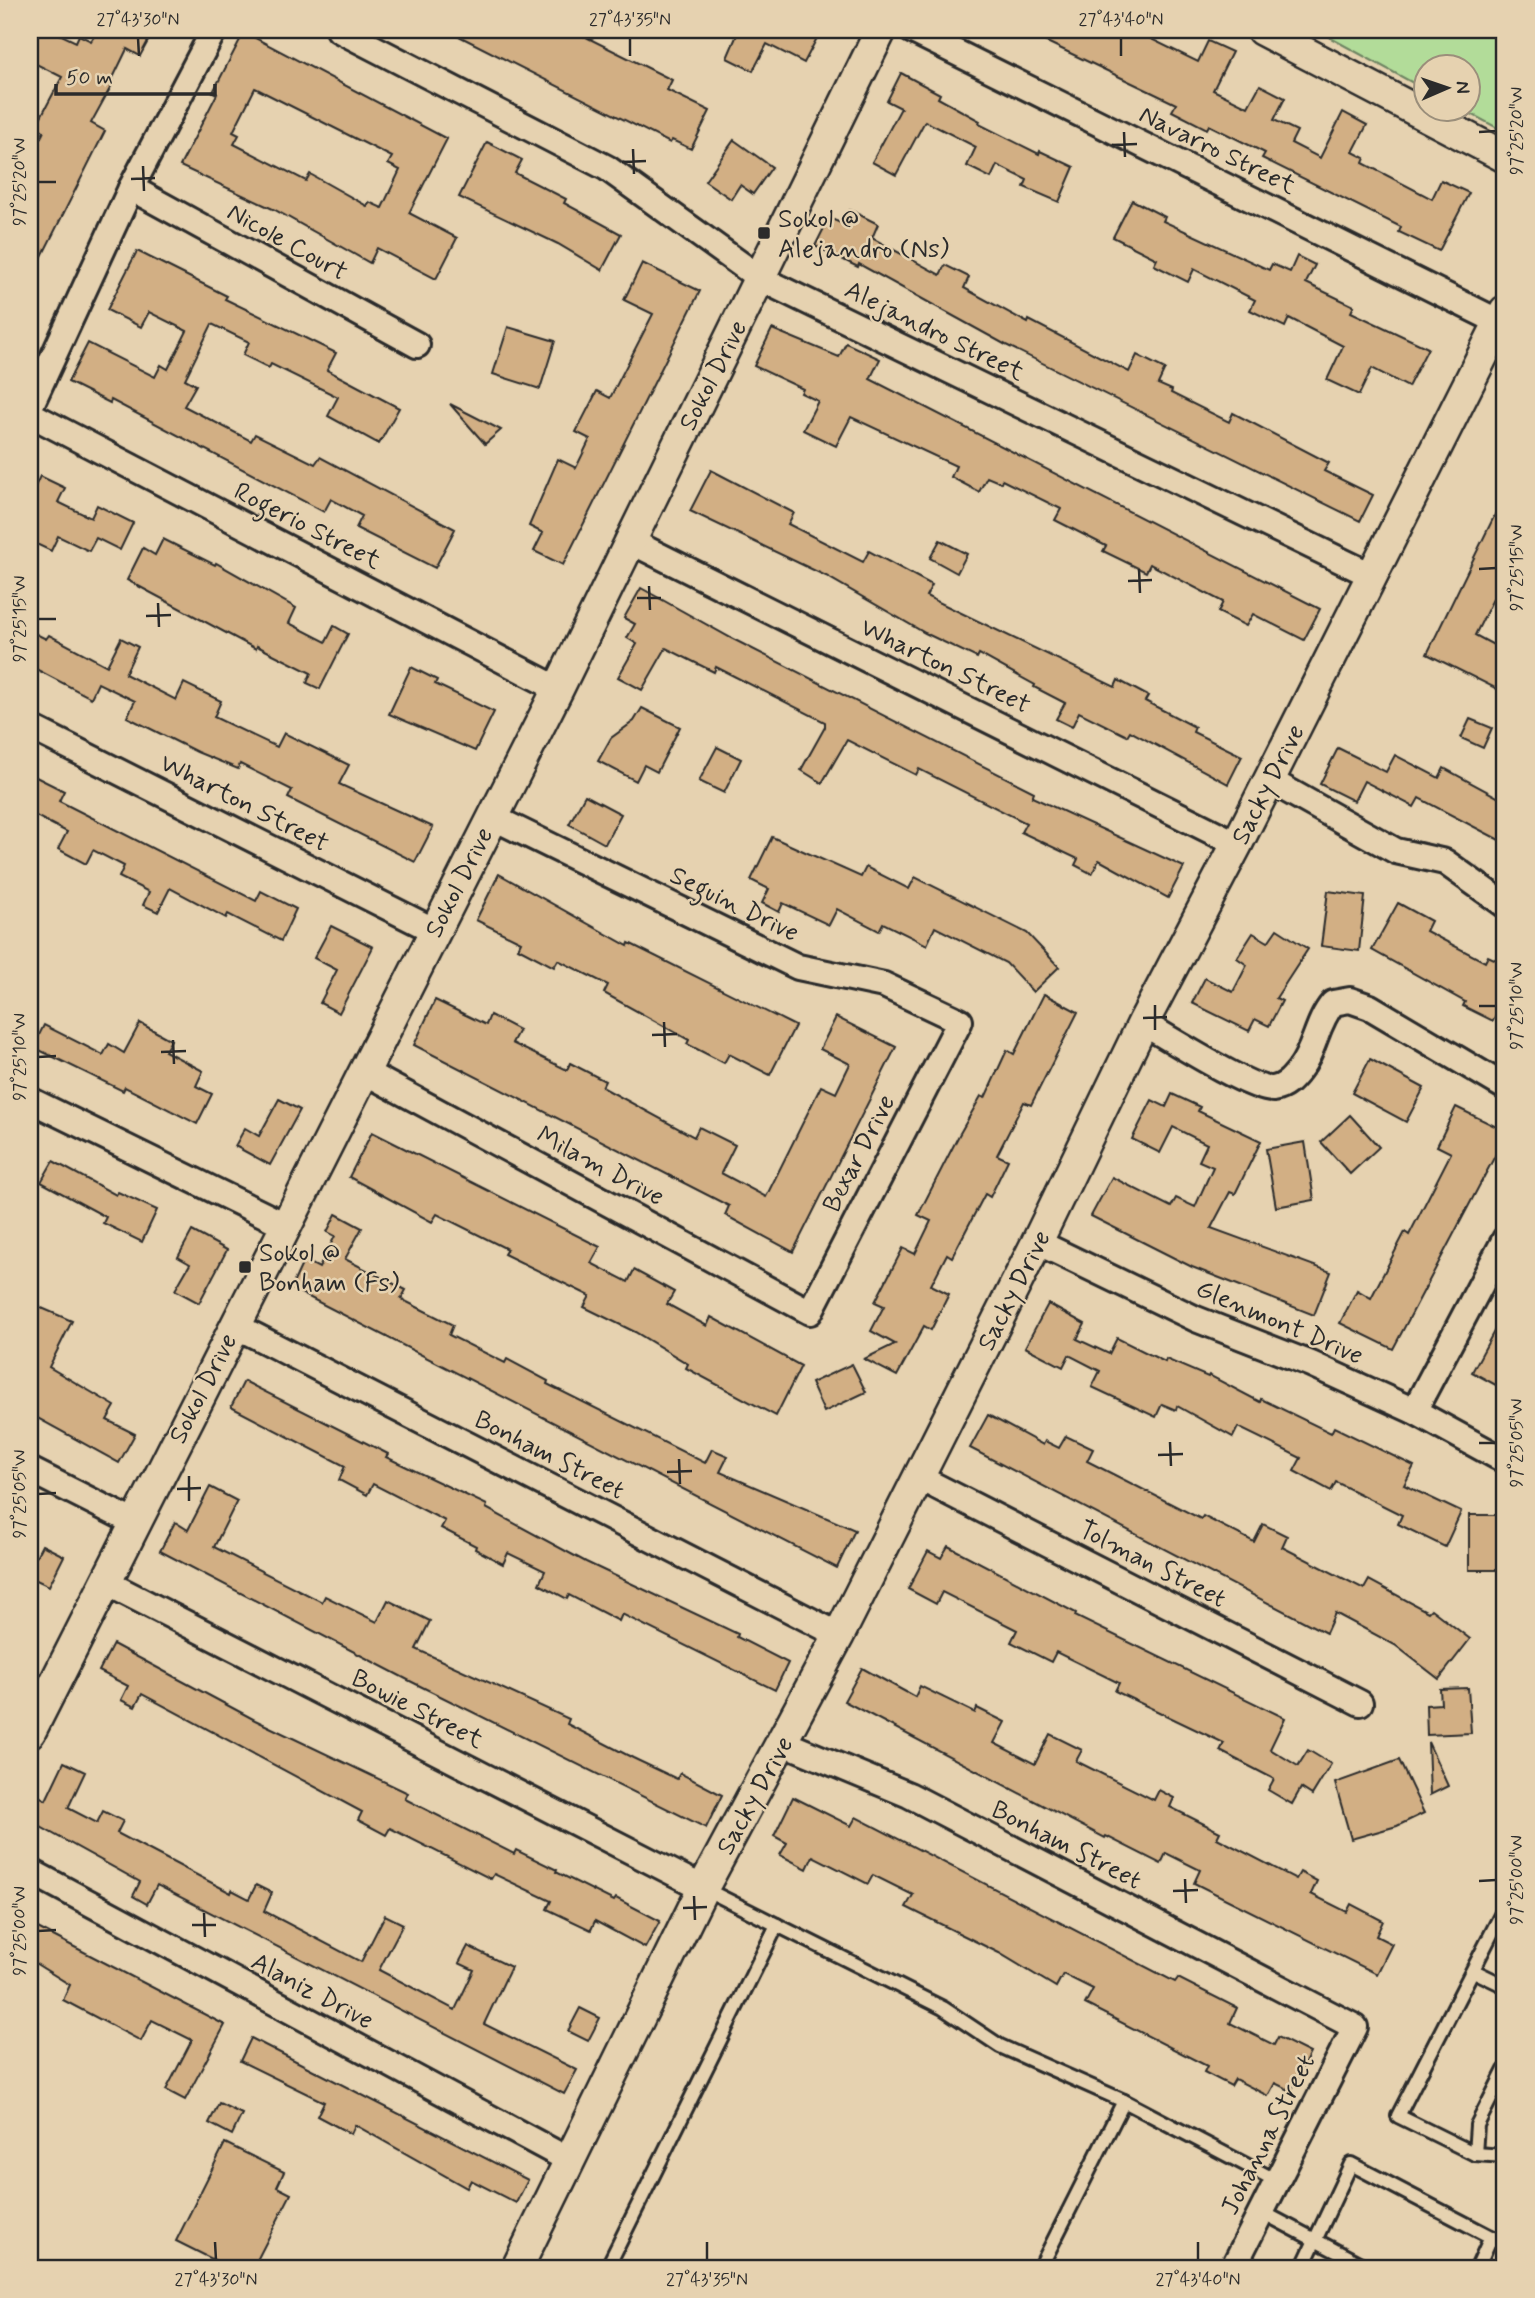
<svg xmlns="http://www.w3.org/2000/svg" width="1535" height="2298" font-family="Mynerve,sans-serif">
<style>
.green{fill:#b2dc99;stroke:#6e8462;stroke-width:2}
.building{fill:#d2af84;stroke:#2b2b2b;stroke-width:2;fill-rule:evenodd}
.lines{fill:none;stroke-linecap:round;stroke-linejoin:round}
.service-casing{stroke:#2b2b2b;stroke-width:18}
.minor-casing{stroke:#2b2b2b;stroke-width:30}
.tertiary-casing{stroke:#2b2b2b;stroke-width:35}
.service{stroke:#e6d2b0;stroke-width:12}
.minor{stroke:#e6d2b0;stroke-width:24}
.tertiary{stroke:#e6d2b0;stroke-width:30}
.ticks{fill:none;stroke:#2b2b2b;stroke-width:2.5}
.poi-dot{fill:#2b2b2b;stroke:#e6d2b0;stroke-width:2.5}
.labels{text-anchor:middle;stroke-width:5;stroke-linejoin:round;paint-order:stroke}
.street-label{font-size:26px;fill:#2b2b2b;stroke:#e6d2b0}
.poi-label{font-size:26px;fill:#2b2b2b;stroke:#e6d2b0;text-anchor:start}
.neatline{fill:none;stroke:#2b2b2b;stroke-width:2.5}
.ticks-label{font-size:18px;text-anchor:middle;fill:#2b2b2b}
</style>
<rect width="100%" height="100%" fill="#e6d2b0"/>
<filter id="ink" filterUnits="userSpaceOnUse"><feTurbulence type="fractalNoise" baseFrequency=".0143" numOctaves="2"/><feDisplacementMap in="SourceGraphic" scale="14" xChannelSelector="R" yChannelSelector="G"/><feConvolveMatrix kernelMatrix="1 2 1 2 8 2 1 2 1" color-interpolation-filters="sRGB"/></filter>
<g filter="url(#ink)">
<path class="green" d="M1316,30H1505V132L1462,109L1468,108V66H1426V90Z"/>
<g class="building">
<path d="M30,30H51L76,42L79,35L91,41L98,30H154L140,56L127,49L111,82L113,83L91,123L105,131L30,280V160L44,131L36,126L62,77L30,61Z"/>
<path d="M447,30H572L672,80L667,90L710,111L691,149L672,140L670,143Z"/>
<path d="M739,30H805L818,36L804,63L767,44L753,71L727,58Z"/>
<path d="M1022,30H1133L1198,62L1208,41L1232,52L1213,90L1248,107L1260,85L1285,98L1274,120L1297,131L1291,143L1320,158L1343,112L1367,125L1353,152L1365,158L1363,163L1432,199L1441,180L1469,193L1439,251L1399,232L1401,227L1262,158L1265,153L1209,125L1207,129L1172,111L1176,104Z"/>
<path d="M244,32L447,139L409,213L457,238L436,279L377,248L370,263L275,210L180,166L217,94L213,92ZM255,88L392,157L388,164L400,170L382,208L369,202L367,206L310,174L306,181L234,144L239,135L233,132Z"/>
<path d="M901,73L940,94L938,98L980,121L979,124L1039,154L1040,151L1074,167L1059,202L1024,187L1027,180L997,165L991,178L967,166L976,147L925,121L896,175L872,162L901,108L887,101Z"/>
<path d="M734,140L772,167L753,194L740,185L731,199L705,181Z"/>
<path d="M487,142L522,160L515,173L566,199L564,203L621,234L602,270L558,244L459,197Z"/>
<path d="M1132,200L1165,217L1163,221L1269,270L1272,264L1290,272L1297,256L1315,265L1306,283L1354,306L1351,312L1428,348L1408,387L1372,368L1359,395L1327,380L1343,346L1289,318L1285,327L1250,310L1255,300L1194,269L1188,282L1154,265L1157,259L1113,237Z"/>
<path d="M850,210L878,224L872,238L940,275L945,265L969,277L964,288L1028,323L1029,320L1129,372L1137,355L1165,369L1158,384L1172,390L1171,393L1229,422L1233,413L1329,463L1324,471L1373,495L1360,521L1006,345L859,264L858,267L815,246L829,218L843,224Z"/>
<path d="M137,251L227,296L225,299L336,353L327,370L399,408L379,444L328,416L338,397L271,364L269,368L243,355L249,342L212,324L185,379L196,385L184,406L251,441L255,434L315,464L320,457L455,529L435,568L356,528L362,516L331,499L324,512L111,400L110,403L68,382L88,343L155,377L161,365L168,369L187,331L149,312L141,327L107,310Z"/>
<path d="M642,263L700,291L563,565L534,551L543,533L529,526L558,459L576,468L590,439L576,432L597,391L610,398L653,314L624,300Z"/>
<path d="M508,327L555,341L540,389L493,374Z"/>
<path d="M772,329L839,357L846,343L880,359L870,379L1320,609L1304,640L1253,614L1246,626L1218,612L1223,602L1150,564L1146,572L1103,551L1106,546L1055,520L1061,509L1002,480L1001,483L987,477L979,492L951,477L956,466L851,417L836,446L803,430L818,401L801,393L803,389L754,366Z"/>
<path d="M450,404L501,430L485,444Z"/>
<path d="M711,470L794,513L788,524L863,562L869,551L932,585L926,596L1115,687L1118,680L1148,696L1145,701L1195,727L1193,732L1242,756L1228,784L1130,731L1127,736L1079,712L1072,727L1056,719L1065,703L1034,687L1035,685L979,654L977,658L925,633L826,576L690,511Z"/>
<path d="M40,476L65,488L58,502L91,518L97,505L133,523L120,550L96,538L89,551L58,536L51,551L30,541V497Z"/>
<path d="M1505,494V575L1475,635L1505,651V693L1427,654Z"/>
<path d="M163,539L215,565L216,563L296,608L289,623L326,642L334,626L348,634L320,689L307,683L311,673L257,646L256,649L127,580L143,548L155,555Z"/>
<path d="M940,540L967,554L957,573L930,558Z"/>
<path d="M641,588L731,638L1034,792L1032,797L1184,867L1168,898L1099,860L1092,874L1075,865L1078,859L1021,832L1026,823L919,769L916,775L847,740L822,783L801,770L825,727V722L716,667L714,672L666,648L642,690L618,677L637,644L627,638L635,624L624,618Z"/>
<path d="M30,631L46,639L49,635L107,666L121,638L138,647L125,674L176,700L184,683L221,701L214,717L277,747L284,733L349,765L339,784L433,827L415,862L288,798L292,790L240,764L238,769L197,752L127,717L135,701L98,683L91,698L30,666Z"/>
<path d="M411,667L437,680L435,684L494,712L475,751L389,714Z"/>
<path d="M642,708L680,727L657,772L644,765L636,781L598,761L611,738L634,721Z"/>
<path d="M1470,719L1492,728L1483,748L1461,738Z"/>
<path d="M717,747L741,759L724,793L699,781Z"/>
<path d="M1338,748L1386,772L1395,755L1439,778L1444,768L1505,801V843L1419,798L1414,807L1364,781L1354,801L1320,784Z"/>
<path d="M30,774L64,791L59,801L256,901L261,891L296,909L281,941L228,914L226,918L170,888L158,912L143,905L149,892L119,877L124,866L93,850L86,864L58,849L67,832L30,813Z"/>
<path d="M585,795L621,814L605,844L569,824Z"/>
<path d="M772,837L861,877L866,867L909,889L915,877L1027,933L1059,967L1033,992L1006,963L935,927L927,945L883,923L879,931L837,909L829,925L783,903L779,912L762,903L769,889L751,880Z"/>
<path d="M499,874L628,946L629,943L795,1026L770,1075L729,1054L724,1063L687,1044L689,1040L604,993L608,985L558,960L554,967L518,948L521,942L476,920Z"/>
<path d="M1328,891L1365,896L1359,951L1321,946Z"/>
<path d="M1398,903L1431,921L1426,931L1485,962L1488,956L1505,964V1011L1499,1008L1493,1021L1463,1006L1465,1002L1372,950Z"/>
<path d="M331,926L373,947L339,1013L320,1003L337,970L314,958Z"/>
<path d="M1277,929L1308,949L1276,998L1282,1001L1269,1026L1255,1019L1249,1031L1192,1003L1205,978L1233,992L1247,965L1237,958L1253,933L1268,942Z"/>
<path d="M1044,994L1078,1012L1031,1105L1024,1102L997,1155L1008,1160L990,1197L985,1194L952,1257L947,1254L931,1285L949,1294L931,1330L924,1326L897,1376L864,1359L895,1344L871,1331L884,1306L875,1302L903,1248L915,1254L931,1221L918,1215L959,1135L981,1096L985,1098L1007,1050L1014,1054Z"/>
<path d="M435,1000L486,1025L490,1015L519,1030L512,1043L567,1070L570,1063L605,1081L602,1087L694,1137L699,1127L735,1145L721,1173L766,1197L821,1086L836,1093L850,1064L820,1049L836,1017L896,1047L793,1252L725,1215L729,1206L414,1045Z"/>
<path d="M140,1023L171,1040L165,1051L203,1071L196,1086L212,1094L197,1124L125,1087L123,1091L33,1047L44,1025L103,1055L109,1044L124,1053Z"/>
<path d="M1370,1059L1424,1088L1406,1122L1352,1093Z"/>
<path d="M1172,1094L1200,1107L1198,1111L1261,1141L1235,1194L1230,1192L1211,1228L1331,1272L1314,1315L1192,1267L1091,1216L1112,1177L1171,1207L1176,1198L1195,1207L1213,1167L1199,1161L1207,1144L1173,1127L1160,1153L1132,1139L1152,1100L1166,1107Z"/>
<path d="M279,1099L300,1110L270,1165L235,1146L245,1128L259,1136Z"/>
<path d="M1456,1107L1505,1131V1137L1393,1349L1340,1323L1357,1290L1371,1298L1405,1232L1409,1235L1451,1153L1437,1146Z"/>
<path d="M1350,1115L1379,1147L1350,1174L1321,1142Z"/>
<path d="M372,1132L600,1247L591,1263L628,1282L634,1270L674,1292L667,1304L707,1326L711,1317L801,1366L776,1416L686,1368L688,1364L635,1332L584,1307L590,1296L504,1254L507,1249L437,1214L432,1222L349,1177Z"/>
<path d="M1305,1142L1314,1200L1276,1207L1266,1149Z"/>
<path d="M53,1161L116,1195L118,1192L157,1210L142,1242L103,1223L106,1217L41,1182Z"/>
<path d="M336,1214L362,1228L345,1259L406,1290L401,1299L453,1325L449,1335L505,1363L507,1359L548,1381L547,1384L705,1463L712,1449L728,1456L720,1472L855,1530L837,1568L291,1288L304,1260L319,1268L335,1236L327,1232Z"/>
<path d="M192,1231L227,1250L199,1303L175,1290L190,1264L178,1257Z"/>
<path d="M30,1303L72,1321L49,1367L115,1406L107,1420L135,1434L119,1463L30,1414Z"/>
<path d="M1048,1304L1085,1324L1077,1339L1109,1354L1117,1338L1165,1362L1166,1359L1208,1377L1209,1375L1260,1402L1261,1399L1331,1433L1334,1427L1414,1466L1404,1485L1461,1512L1445,1547L1398,1524L1402,1515L1336,1482L1331,1491L1294,1471L1301,1458L1238,1427L1233,1437L1177,1406L1176,1410L1162,1404L1156,1417L1092,1387L1100,1371L1069,1355L1063,1367L1025,1347Z"/>
<path d="M1505,1311V1390L1472,1372Z"/>
<path d="M852,1364L866,1392L824,1412L811,1383Z"/>
<path d="M244,1381L388,1454L386,1457L487,1505L486,1508L586,1562L738,1634L737,1637L788,1663L775,1690L622,1614L619,1621L569,1595L567,1599L539,1584L545,1571L508,1553L503,1564L475,1549L476,1546L441,1528L445,1521L373,1484L367,1495L339,1480L345,1466L231,1407Z"/>
<path d="M988,1415L1043,1445L1045,1441L1059,1448L1066,1436L1093,1449L1087,1461L1201,1519L1203,1516L1254,1542L1263,1524L1287,1536L1282,1547L1364,1589L1369,1580L1428,1612L1431,1609L1470,1639L1439,1679L1395,1645L1335,1613L1326,1633L970,1448Z"/>
<path d="M210,1487L237,1501L214,1547L322,1602L325,1596L377,1622L388,1600L430,1621L416,1649L569,1719L567,1724L633,1758L677,1779L680,1773L722,1795L706,1828L408,1680L160,1551L175,1522L188,1530Z"/>
<rect x="1469" y="1515" width="36" height="55"/>
<path d="M42,1545L64,1556L49,1586L30,1577V1568Z"/>
<path d="M948,1546L1076,1613L1075,1616L1285,1718L1270,1749L1298,1766L1308,1750L1331,1764L1312,1795L1301,1788L1292,1804L1268,1790L1274,1779L1220,1751L1224,1743L1115,1691L1119,1683L1056,1652L1051,1662L1011,1642L1017,1630L942,1592L936,1604L908,1589L928,1551L941,1558Z"/>
<path d="M113,1644L255,1720L408,1793L405,1799L514,1854L516,1850L557,1870L556,1872L614,1901L616,1898L660,1921L645,1948L595,1921L591,1930L547,1909L551,1901L494,1874L491,1879L390,1828L386,1835L358,1820L362,1812L142,1694L135,1707L121,1700L128,1686L99,1671Z"/>
<path d="M862,1668L915,1697L920,1686L975,1713L977,1708L1005,1722L994,1743L1035,1764L1050,1734L1082,1750L1076,1761L1154,1800L1159,1790L1174,1798L1170,1807L1220,1832L1217,1838L1296,1879L1300,1872L1317,1881L1311,1894L1347,1912L1351,1904L1383,1921L1376,1936L1392,1944L1377,1974L1194,1883L1200,1870L1166,1853L1161,1864L1106,1836L1105,1838L844,1701Z"/>
<path d="M1468,1688L1471,1733L1427,1735L1426,1705L1441,1704L1440,1689Z"/>
<path d="M1428,1742L1448,1786L1430,1795Z"/>
<path d="M1399,1760L1424,1813L1397,1826L1351,1839L1335,1783Z"/>
<path d="M64,1762L85,1772L68,1808L97,1823L103,1811L123,1821L117,1833L231,1893L232,1890L249,1899L256,1885L272,1893L264,1911L361,1962L385,1915L403,1924L379,1970L455,2010L474,1970L459,1963L468,1946L511,1967L484,2024L577,2070L564,2094L157,1885L147,1904L133,1896L140,1882L30,1821L39,1796L46,1800Z"/>
<path d="M793,1797L851,1826L856,1817L1175,1982L1178,1978L1237,2008L1230,2023L1274,2045L1278,2037L1310,2053L1291,2091L1275,2083L1268,2096L1235,2079L1231,2086L1204,2072L1207,2066L1085,2004L1093,1989L1063,1974L1056,1987L999,1953L906,1907L913,1895L873,1875L868,1884L813,1856L807,1869L780,1855L787,1843L774,1836Z"/>
<path d="M30,1924L225,2025L185,2100L166,2090L192,2040L152,2020L141,2041L63,2000L70,1985L30,1960Z"/>
<path d="M580,2008L600,2018L588,2041L568,2031Z"/>
<path d="M251,2038L528,2180L516,2203L471,2180L467,2188L355,2125L351,2134L317,2116L324,2102L240,2061Z"/>
<path d="M219,2103L242,2114L232,2135L209,2123Z"/>
<path d="M225,2143L284,2172L277,2187L291,2194L253,2268H230L176,2241Z"/>
</g>
<g class="lines">
<g class="service-casing">
<g id="service">
<path d="M703,1888L777,1925"/>
<path d="M1505,1907L1398,2116L1475,2154L1505,2156"/>
<path d="M1474,1971L1505,1986"/>
<path d="M1475,2154L1477,2125L1505,2070"/>
<path d="M1262,2212L1368,2268"/>
<path d="M1491,2237L1505,2245"/>
<path d="M607,2268L777,1925L943,2008L1000,2046L1124,2101"/>
<path d="M1040,2268L1124,2101L1277,2181"/>
<path d="M1302,2268L1351,2164L1491,2237L1477,2268"/>
</g>
</g>
<g class="minor-casing">
<g id="minor">
<path d="M339,30L607,168L761,279L1373,576"/>
<path d="M911,30L1499,322"/>
<path d="M131,188L417,345"/>
<path d="M30,407L131,188L214,30"/>
<path d="M30,414L558,689"/>
<path d="M628,540L1237,844"/>
<path d="M30,727L433,930"/>
<path d="M1269,780L1396,851L1445,862L1505,905"/>
<path d="M1143,1023C1167,1037 1252,1091 1273,1089C1285,1087 1291,1080 1299,1070C1315,1050 1316,1023 1333,1003L1350,1000L1370,1007L1505,1087"/>
<path d="M363,1071L810,1312L960,1021L884,985L798,967L492,817"/>
<path d="M30,1100L285,1225"/>
<path d="M1037,1242L1196,1319L1311,1364L1414,1411L1498,1457"/>
<path d="M234,1325L839,1635"/>
<path d="M1414,1411L1505,1239"/>
<path d="M30,1470L135,1523"/>
<path d="M918,1477L1360,1703"/>
<path d="M105,1582L703,1888"/>
<path d="M784,1743L909,1795L1355,2027L1233,2268"/>
<path d="M30,1871L569,2160"/>
</g>
</g>
<g class="tertiary-casing">
<g id="tertiary">
<path d="M1262,30L1505,157"/>
<path d="M30,1732L558,689L881,30"/>
<path d="M517,2268L703,1888L839,1635L1037,1242L1143,1023L1237,844L1505,311"/>
</g>
</g>
<use href="#service" class="service"/>
<use href="#minor" class="minor"/>
<use href="#tertiary" class="tertiary"/>
</g>
</g>
<path class="ticks" d="M138,38L139,56M630,38V56M1121,38V56M1124,132L1125,157M1479,132L1496,131M1112,145L1137,144M633,149L634,174M622,162L646,161M143,166L144,191M131,179L155,178M38,182H56M1139,569L1140,593M1479,569L1496,568M1128,581L1152,580M649,586L650,610M637,598H661M158,603L159,627M146,616L171,615M38,619H56M1155,1005V1030M1479,1006H1496M1143,1018L1167,1017M664,1022L665,1047M652,1035L677,1034M173,1040L174,1064M161,1052L186,1051M38,1057L56,1056M1170,1442L1171,1466M1479,1443H1496M1158,1455L1183,1454M679,1459L680,1484M667,1472L692,1471M189,1476V1501M177,1489L201,1488M38,1494L56,1493M1185,1879L1186,1903M1479,1881L1496,1880M1173,1891L1198,1890M694,1896L695,1920M683,1908L707,1907M204,1913L205,1937M192,1925H216M38,1931L56,1930M215,2242L216,2260M707,2242V2260M1198,2242V2260"/>
<g class="poi-dot">
<rect x="757" y="226" width="14" height="14" rx="3.5"/>
<rect x="238" y="1260" width="14" height="14" rx="3.5"/>
</g>
<g class="labels">
<g class="street-label">
<text transform="translate(1218 149) rotate(26)" y="9">Navarro Street</text>
<text transform="translate(288 241) rotate(29)" y="9">Nicole Court</text>
<text transform="translate(935 330) rotate(26)" y="9">Alejandro Street</text>
<text transform="translate(712 375) rotate(-63)" y="9">Sokol Drive</text>
<text transform="translate(308 525) rotate(27)" y="9">Rogerio Street</text>
<text transform="translate(946 665) rotate(26)" y="9">Wharton Street</text>
<text transform="translate(1267 784) rotate(-63)" y="9">Sacky Drive</text>
<text transform="translate(245 802) rotate(27)" y="9">Wharton Street</text>
<text transform="translate(458 882) rotate(-63)" y="9">Sokol Drive</text>
<text transform="translate(735 903) rotate(26)" y="9">Seguin Drive</text>
<text transform="translate(858 1153) rotate(-63)" y="9">Bexar Drive</text>
<text transform="translate(601 1165) rotate(28)" y="9">Milam Drive</text>
<text transform="translate(1013 1290) rotate(-63)" y="9">Sacky Drive</text>
<text transform="translate(1280 1321) rotate(23)" y="9">Glenmont Drive</text>
<text transform="translate(202 1388) rotate(-63)" y="9">Sokol Drive</text>
<text transform="translate(550 1454) rotate(27)" y="9">Bonham Street</text>
<text transform="translate(1153 1563) rotate(27)" y="9">Tolman Street</text>
<text transform="translate(418 1708) rotate(27)" y="9">Bowie Street</text>
<text transform="translate(754 1795) rotate(-61)" y="9">Sacky Drive</text>
<text transform="translate(1067 1844) rotate(27)" y="9">Bonham Street</text>
<text transform="translate(313 1990) rotate(28)" y="9">Alaniz Drive</text>
<text transform="translate(1267 2134) rotate(-63)" y="9">Johanna Street</text>
</g>
<g class="poi-label">
<text x="778" y="227">Sokol @<tspan x="778" dy="30">Alejandro (Ns)</tspan></text>
<text x="259" y="1261">Sokol @<tspan x="259" dy="30">Bonham (Fs)</tspan></text>
</g>
</g>
<rect width="1535" height="2298" fill="none" stroke="#e6d2b0" stroke-width="77"/>
<g transform="translate(1447 88) rotate(88)"><circle r="33" fill="#e6d2b0" stroke="#9b8f7b" stroke-width="2"/>
<path d="M0-5L12 26L0 18L-12 26Z" fill="#2b2b2b"/>
<text y="-10" font-size="19" font-weight="bold" text-anchor="middle" fill="#2b2b2b">N</text>
</g>
<path d="M56 84v10h159v-10" fill="none" stroke="#2b2b2b" stroke-width="3.5"/>
<text x="66" y="84" font-size="21" fill="#2b2b2b" stroke="#e6d2b0" stroke-width="5" paint-order="stroke">50 m</text>
<rect x="38" y="38" width="1458" height="2222" class="neatline"/>
<g class="ticks-label">
<text x="138" y="25">27°43'30"N</text>
<text x="630" y="25">27°43'35"N</text>
<text x="1121" y="25">27°43'40"N</text>
<text transform="translate(1516 131) rotate(-90)" y="6">97°25'20"W</text>
<text transform="translate(19 182) rotate(-90)" y="6">97°25'20"W</text>
<text transform="translate(1516 568) rotate(-90)" y="6">97°25'15"W</text>
<text transform="translate(19 619) rotate(-90)" y="6">97°25'15"W</text>
<text transform="translate(1516 1006) rotate(-90)" y="6">97°25'10"W</text>
<text transform="translate(19 1057) rotate(-90)" y="6">97°25'10"W</text>
<text transform="translate(1516 1443) rotate(-90)" y="6">97°25'05"W</text>
<text transform="translate(19 1494) rotate(-90)" y="6">97°25'05"W</text>
<text transform="translate(1516 1880) rotate(-90)" y="6">97°25'00"W</text>
<text transform="translate(19 1931) rotate(-90)" y="6">97°25'00"W</text>
<text x="216" y="2285">27°43'30"N</text>
<text x="707" y="2285">27°43'35"N</text>
<text x="1198" y="2285">27°43'40"N</text>
</g>
</svg>
